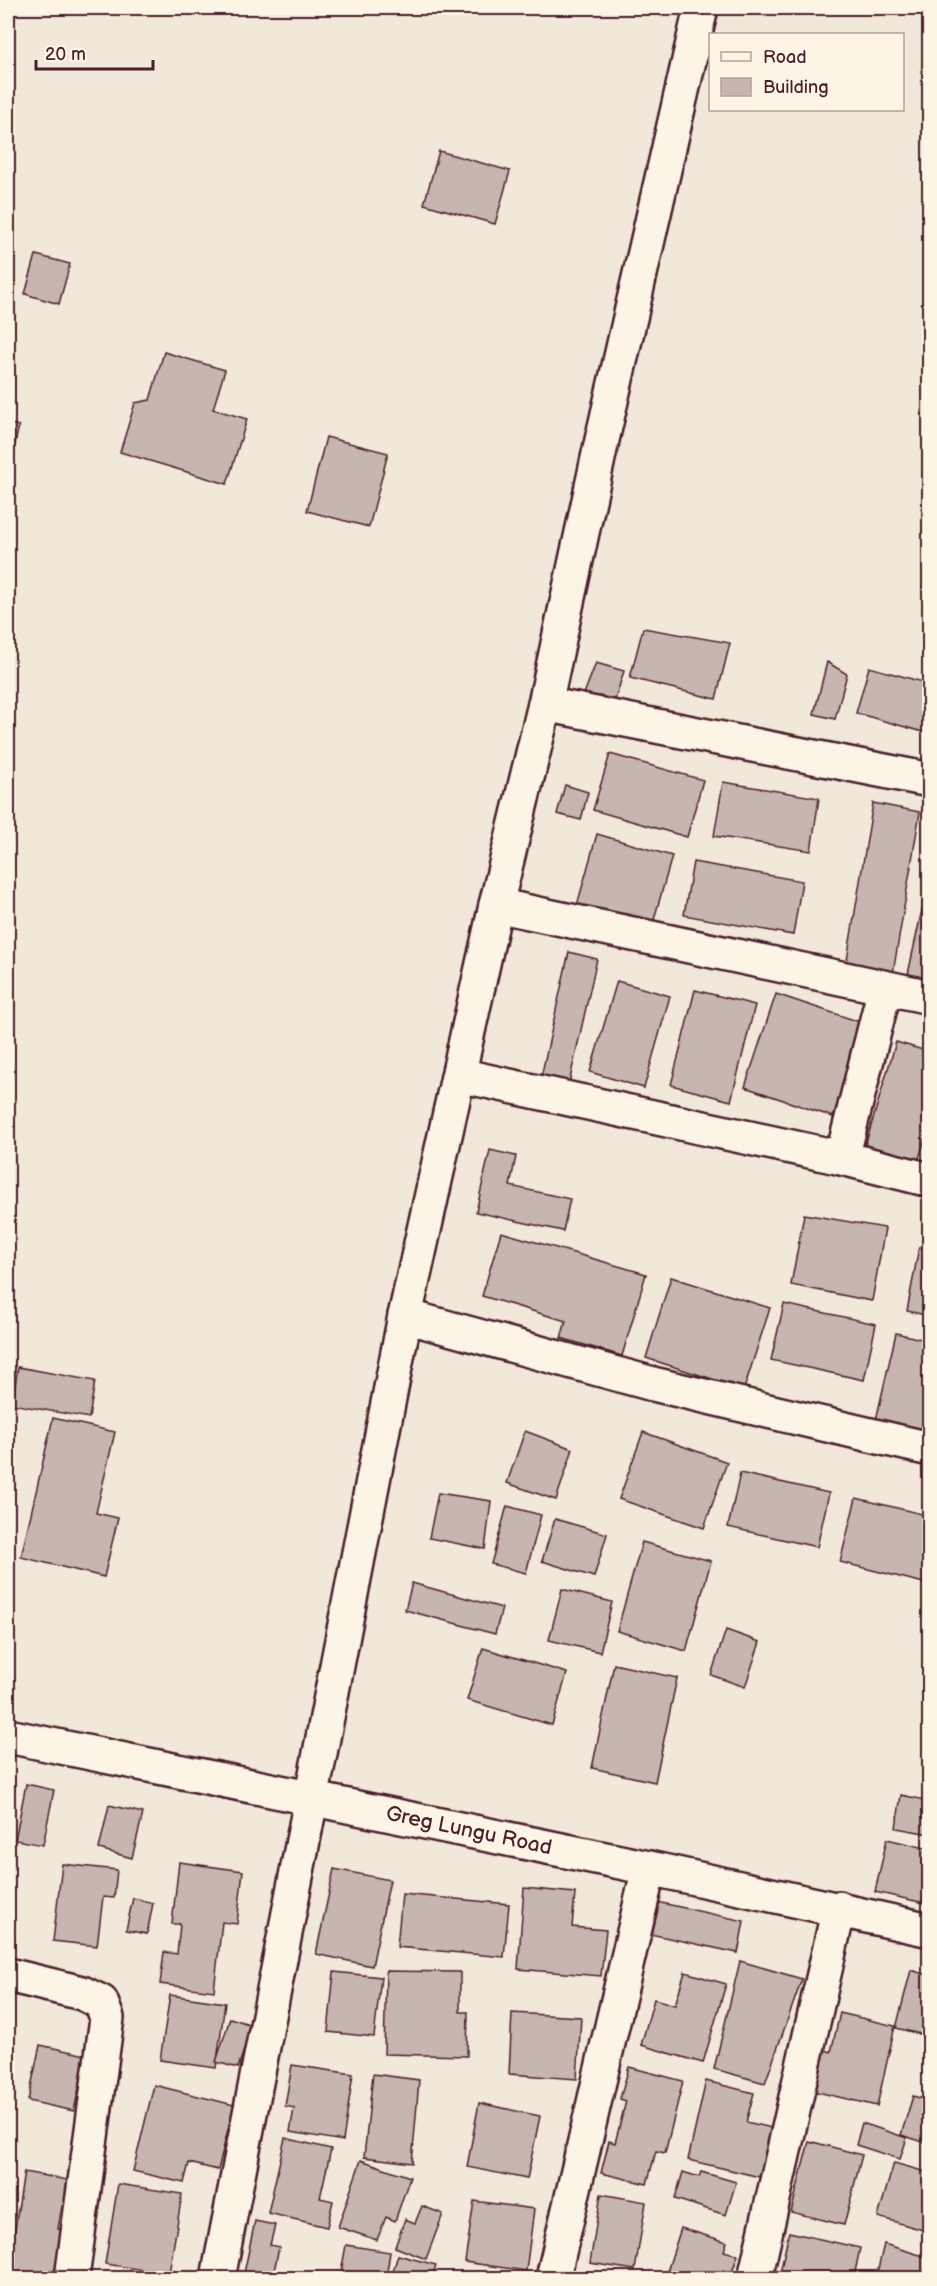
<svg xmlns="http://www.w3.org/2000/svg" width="937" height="2286" font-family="'Balsamiq Sans',sans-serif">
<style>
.building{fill:#c7b6af;stroke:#4a1f2b;stroke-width:1.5}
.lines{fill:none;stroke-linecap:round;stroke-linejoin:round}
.minor-casing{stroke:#4a1f2b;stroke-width:38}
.minor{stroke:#fcf5e5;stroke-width:33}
.labels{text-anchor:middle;stroke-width:5;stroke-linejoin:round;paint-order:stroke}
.street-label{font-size:21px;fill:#4a1f2b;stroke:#fcf5e5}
</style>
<rect width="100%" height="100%" fill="#f1e8da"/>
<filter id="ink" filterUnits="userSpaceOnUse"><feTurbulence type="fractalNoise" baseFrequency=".0167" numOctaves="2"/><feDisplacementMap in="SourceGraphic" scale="12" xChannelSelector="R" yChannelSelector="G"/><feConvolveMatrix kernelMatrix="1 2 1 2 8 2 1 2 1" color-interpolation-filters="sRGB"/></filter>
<g filter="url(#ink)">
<g class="building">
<path d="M439,151L510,171L495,224L424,204Z"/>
<path d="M36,255L70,264L59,304L25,294Z"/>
<path d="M164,352L225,370L213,409L247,419L227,484L120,452L135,403L150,400Z"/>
<path d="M8,423L19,426L12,456L8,455Z"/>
<path d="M326,437L388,453L369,527L307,511Z"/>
<path d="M643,628L730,643L716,699L630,678Z"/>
<path d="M827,662L847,674L835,719L814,714Z"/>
<path d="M596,663L624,671L613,706L582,699Z"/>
<path d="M869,667L930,684V734L856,713Z"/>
<path d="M610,754L703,780L687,837L593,810Z"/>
<path d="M723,782L819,798L811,851L714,836Z"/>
<path d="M565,785L588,792L581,820L557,814Z"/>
<path d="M873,803L920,812L892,979L845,972Z"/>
<path d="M597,834L672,856L651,930L576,909Z"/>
<path d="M693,862L802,881L793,935L684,915Z"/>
<path d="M923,905L930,907V979L908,974Z"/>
<path d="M569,952L597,959L567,1092L539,1086Z"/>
<path d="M617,981L670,996L644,1088L590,1072Z"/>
<path d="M695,990L755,1005L731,1101L671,1085Z"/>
<path d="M776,994L866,1024L833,1117L745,1087Z"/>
<path d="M896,1042L930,1052V1124L918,1161L865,1146Z"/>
<path d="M490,1150L516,1156L510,1186L570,1199L563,1231L476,1212Z"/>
<path d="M804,1214L885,1228L872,1301L791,1285Z"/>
<path d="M501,1232L646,1274L622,1356L561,1338L566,1321L482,1296Z"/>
<path d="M919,1247L930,1249V1316L907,1311Z"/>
<path d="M671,1277L770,1308L744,1389L646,1358Z"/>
<path d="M784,1304L876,1324L864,1380L771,1360Z"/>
<path d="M896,1333L930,1341V1433L876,1420Z"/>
<path d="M18,1367L95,1381L89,1418L12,1404Z"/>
<path d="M53,1418L115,1432L96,1513L118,1518L104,1577L21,1557Z"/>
<path d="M525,1431L573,1449L556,1500L507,1483Z"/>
<path d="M643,1432L727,1462L704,1528L619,1499Z"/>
<path d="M740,1473L829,1493L817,1547L728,1527Z"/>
<path d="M438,1493L491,1501L485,1549L429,1538Z"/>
<path d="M856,1498L930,1516V1576L928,1584L840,1562Z"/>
<path d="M507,1506L541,1515L526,1573L491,1564Z"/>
<path d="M555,1519L607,1534L594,1577L542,1561Z"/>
<path d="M642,1542L711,1561L686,1651L617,1631Z"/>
<path d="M412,1583L502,1608L495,1634L405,1610Z"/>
<path d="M562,1589L612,1602L600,1652L549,1640Z"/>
<path d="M726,1630L760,1642L745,1687L711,1675Z"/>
<path d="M483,1648L567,1673L552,1725L467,1700Z"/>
<path d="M614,1664L677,1678L655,1782L592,1768Z"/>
<path d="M26,1784L54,1790L43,1845L15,1840Z"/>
<path d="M901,1795L930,1801V1834L896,1828Z"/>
<path d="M109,1805L143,1813L132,1858L99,1849Z"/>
<path d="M887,1839L930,1849L929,1904L875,1892Z"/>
<path d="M179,1862L243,1871L237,1924L222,1922L214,1991L160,1984L164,1952L177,1954L180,1924H172Z"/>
<path d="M62,1864L117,1870L114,1898L103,1897L97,1946L53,1941Z"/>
<path d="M334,1869L390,1880L372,1966L316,1954Z"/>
<path d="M524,1888L575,1893L572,1927L606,1930L601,1976L518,1969Z"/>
<path d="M402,1894L509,1904L504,1957L397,1947Z"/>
<path d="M133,1898L153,1903L147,1934L126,1930Z"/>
<path d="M657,1902L744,1921L738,1953L650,1934Z"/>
<path d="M740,1961L802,1979L765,2083L714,2069Z"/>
<path d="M911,1970L930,1976V2019L924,2035L896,2028Z"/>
<path d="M386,1971L460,1972V2012H468L467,2056L384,2054Z"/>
<path d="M334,1972L381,1977L374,2037L328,2032Z"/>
<path d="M685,1972L726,1984L703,2063L641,2045L654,1999L675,2005Z"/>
<path d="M170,1995L225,2003L216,2068L160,2060Z"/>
<path d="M512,2013L581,2017L577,2079L509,2074Z"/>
<path d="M840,2013L895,2026L877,2106L813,2091L823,2049L831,2052Z"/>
<path d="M230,2018L252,2025L238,2068L216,2062Z"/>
<path d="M40,2045L86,2055L74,2111L28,2101Z"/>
<path d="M292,2065L353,2074L343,2141L290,2132L294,2108L285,2106Z"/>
<path d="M629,2067L683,2081L665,2153L656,2151L647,2184L601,2173L609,2141L615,2143L626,2101L620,2099Z"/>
<path d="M373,2074L419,2080L412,2163L364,2157Z"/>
<path d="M706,2081L754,2093L746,2122L776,2129L764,2178L688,2160Z"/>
<path d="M154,2085L234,2105L218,2170L189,2163L184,2183L133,2171Z"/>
<path d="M913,2096L930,2101V2144L901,2135Z"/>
<path d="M479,2103L540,2116L527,2179L467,2167Z"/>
<path d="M862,2123L907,2138L900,2159L856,2145Z"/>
<path d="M285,2138L331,2149L320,2198L333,2201L327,2227L268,2213Z"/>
<path d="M809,2141L862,2155L844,2225L791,2212Z"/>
<path d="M361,2160L410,2177L395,2221L386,2217L377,2240L338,2227Z"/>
<path d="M894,2163L930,2173V2232L878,2217Z"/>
<path d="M24,2172L79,2182L75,2208L62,2206L58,2229L72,2232L64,2278H39L8,2273Z"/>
<path d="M683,2172L699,2177L701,2172L736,2182L726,2215L675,2199Z"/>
<path d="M118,2184L182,2194L169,2274L105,2264Z"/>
<path d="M601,2194L646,2202L635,2270L590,2263Z"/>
<path d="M474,2201L534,2209L526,2271L465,2262Z"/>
<path d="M422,2206L443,2214L426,2259L395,2247L405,2219L415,2223Z"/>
<path d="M255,2221L275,2225L270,2245L279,2247L273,2276L264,2274L263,2278H243Z"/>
<path d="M681,2228L727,2242L724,2251L738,2255L730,2278H665Z"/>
<path d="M789,2232L860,2248L854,2277L837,2274L836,2278H779Z"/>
<path d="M884,2244L930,2258V2278H876Z"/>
<path d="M346,2245L390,2252L386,2278H340Z"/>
<path d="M398,2255L436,2265L432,2278H391Z"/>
<path d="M103,2273L148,2278H102Z"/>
</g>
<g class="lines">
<g class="minor-casing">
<g id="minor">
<path d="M545,704L930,780"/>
<path d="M496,905L930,997"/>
<path d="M459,1075L842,1158L930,1180"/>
<path d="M842,1158L885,988"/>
<path d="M405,1316L653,1384L930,1449"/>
<path d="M8,1736L649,1868L930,1930"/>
<path d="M8,1975L82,1993L101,2002L107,2018L72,2278"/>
<path d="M218,2278L405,1316L496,905L545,704L602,440L701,8"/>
<path d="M553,2278L649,1868"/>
<path d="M755,2278L839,1908"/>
</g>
</g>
<use href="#minor" class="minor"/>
</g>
</g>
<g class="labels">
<g class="street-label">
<text transform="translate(469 1830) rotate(12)" y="7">Greg Lungu Road</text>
</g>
</g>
<rect width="937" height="2286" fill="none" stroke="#fcf5e5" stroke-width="30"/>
<rect x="15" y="15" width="907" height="2256" fill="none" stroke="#4a1f2b" stroke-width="2" filter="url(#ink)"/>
<rect x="709" y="33" width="195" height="78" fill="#fcf5e5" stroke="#b59f9b" stroke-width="1.5"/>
<rect x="721" y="52" width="30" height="9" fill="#fcf5e5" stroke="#b59f9b" stroke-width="1.5"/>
<text x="763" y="63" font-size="18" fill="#4a1f2b">Road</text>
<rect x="721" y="78" width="30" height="18" fill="#c7b6af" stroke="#b59f9b" stroke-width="1.5"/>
<text x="763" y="93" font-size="18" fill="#4a1f2b">Building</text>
<path d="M36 60v9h117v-9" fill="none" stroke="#4a1f2b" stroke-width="3"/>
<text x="45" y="60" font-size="18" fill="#4a1f2b" stroke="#fcf5e5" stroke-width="4.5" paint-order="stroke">20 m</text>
</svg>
